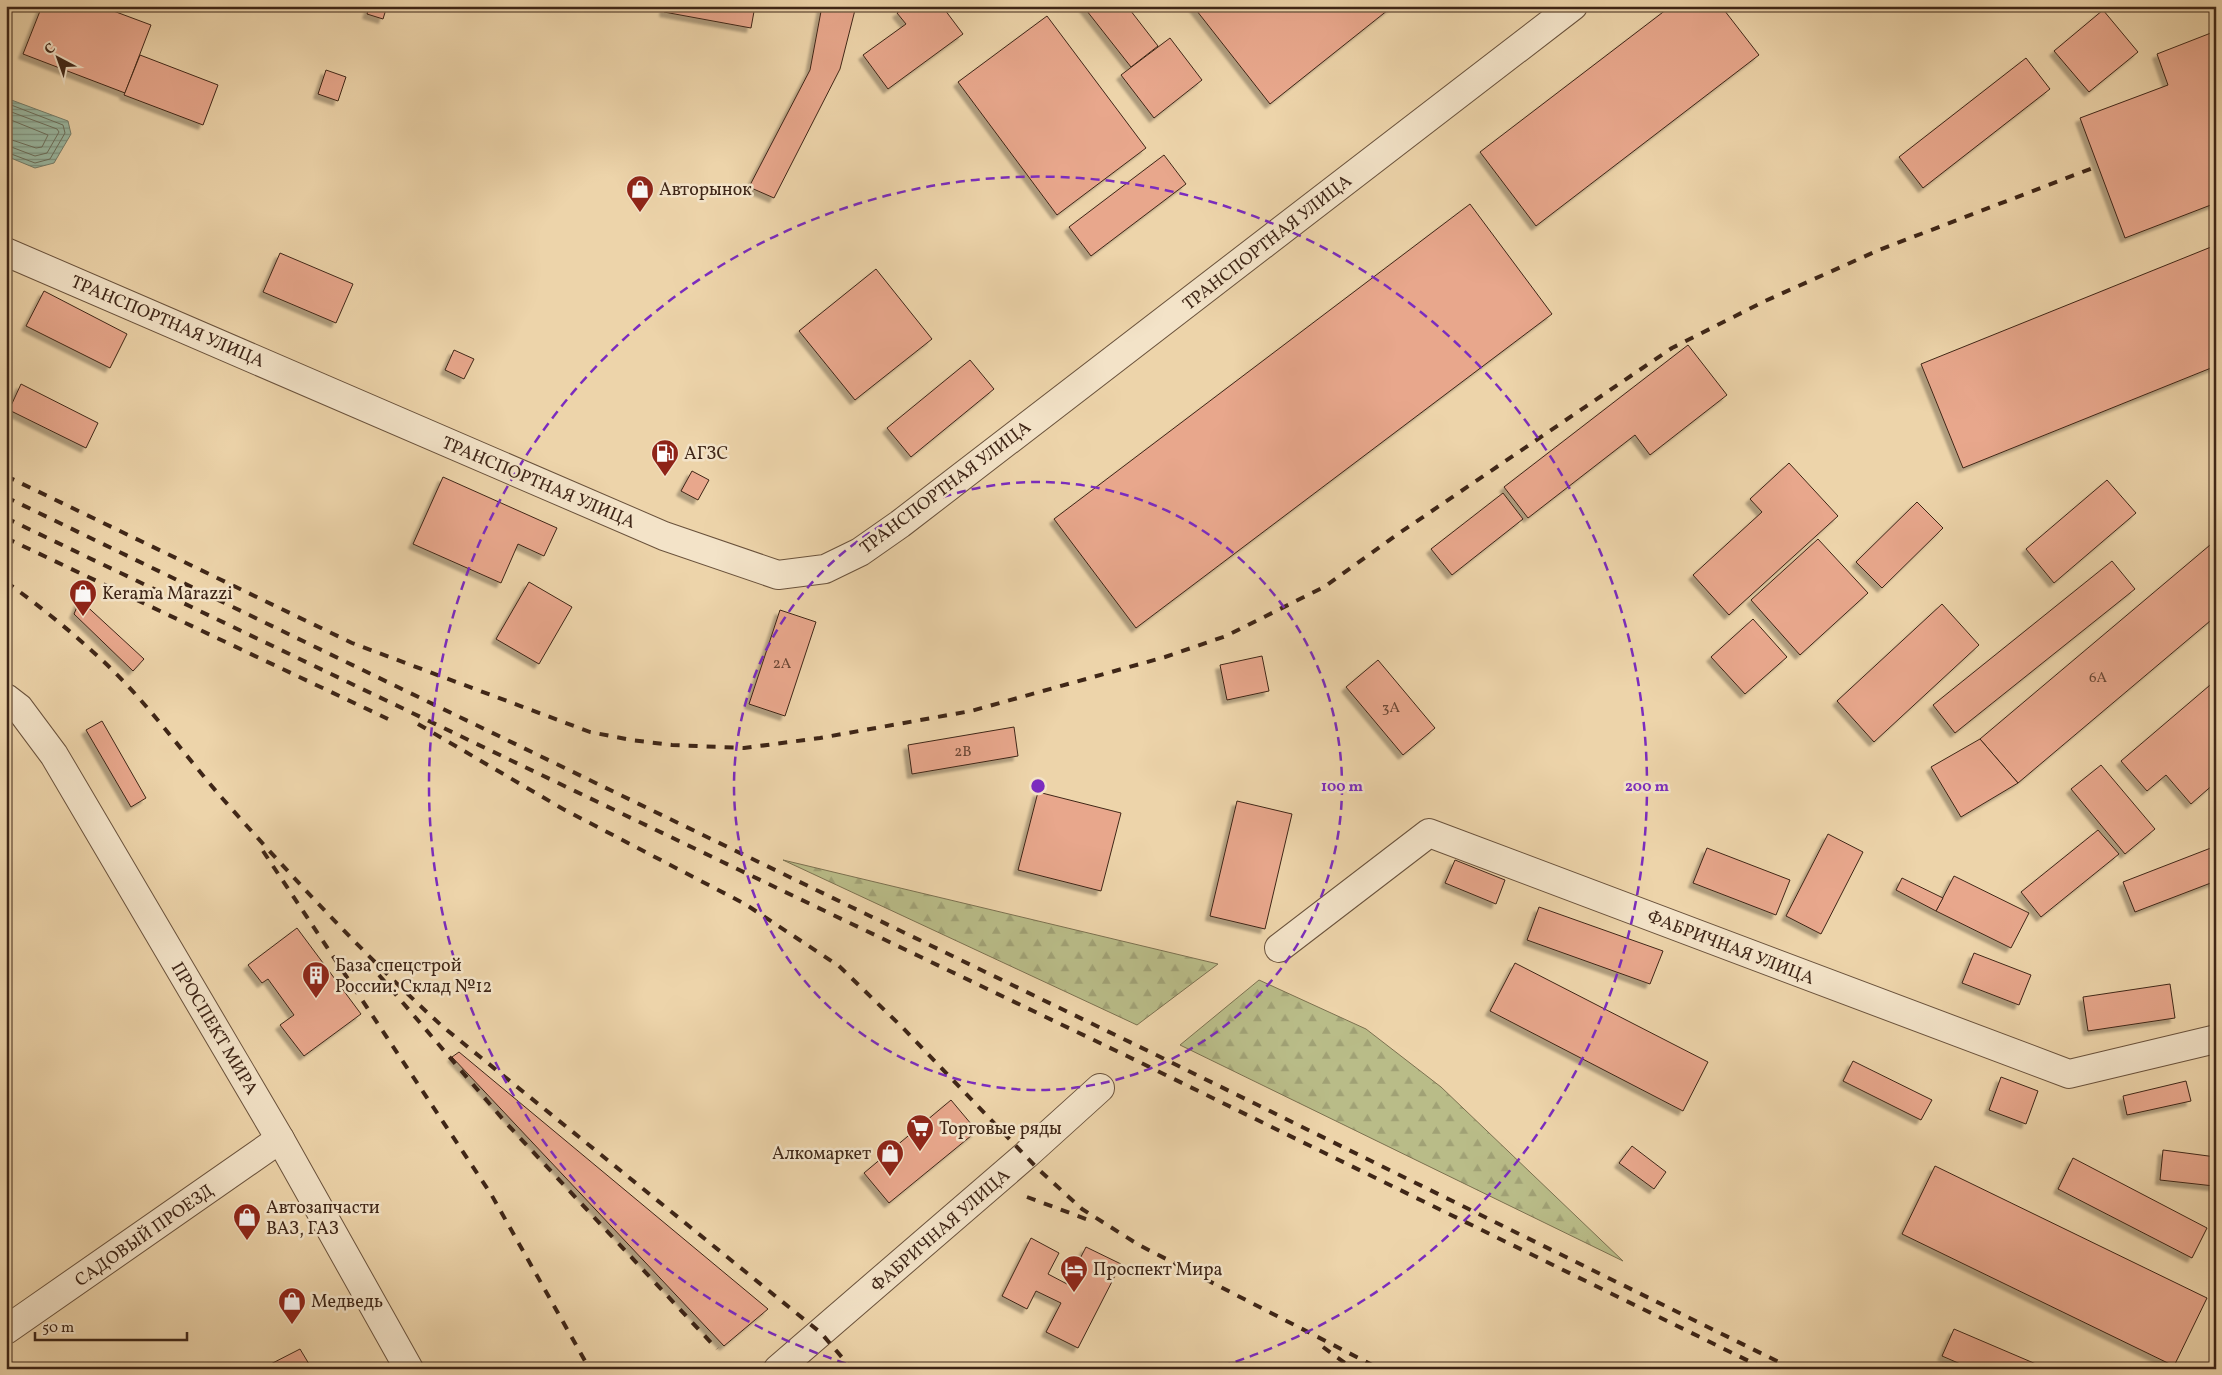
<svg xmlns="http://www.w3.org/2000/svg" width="2222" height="1375" font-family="Vollkorn,serif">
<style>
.forest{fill:url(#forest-firs);stroke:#7c7150}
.water{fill:url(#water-rules);stroke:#767e6b}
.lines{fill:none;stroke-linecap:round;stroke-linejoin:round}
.shore{stroke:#6c705d;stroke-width:1}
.building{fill:#e8a78c;stroke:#3f2617;filter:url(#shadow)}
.minor-casing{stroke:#6a523c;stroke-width:30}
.minor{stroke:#f3e3c8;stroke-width:28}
.rail{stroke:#3f2617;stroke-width:4;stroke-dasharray:9 9;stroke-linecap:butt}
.ring{fill:none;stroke:#7b2cbf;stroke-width:2.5;stroke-dasharray:9 6}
.labels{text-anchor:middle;stroke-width:5;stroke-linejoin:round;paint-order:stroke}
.number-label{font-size:15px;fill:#694634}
.poi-label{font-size:18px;fill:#3f2617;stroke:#f3e3c8;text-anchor:start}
.street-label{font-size:18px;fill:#3f2617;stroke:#f3e3c8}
.centre{fill:#7b2cbf;stroke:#f3e3c8;stroke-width:2.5}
.ring-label{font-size:15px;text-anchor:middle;font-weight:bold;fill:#7b2cbf;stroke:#f3e3c8;stroke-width:5;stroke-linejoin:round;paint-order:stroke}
</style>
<defs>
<pattern id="forest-firs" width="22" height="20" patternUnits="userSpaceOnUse" patternTransform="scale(1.25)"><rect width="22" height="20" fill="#b9bc88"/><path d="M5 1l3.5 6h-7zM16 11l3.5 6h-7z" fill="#a0a175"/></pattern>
<pattern id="water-rules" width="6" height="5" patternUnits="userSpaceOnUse" patternTransform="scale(1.25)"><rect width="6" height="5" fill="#9ab9a3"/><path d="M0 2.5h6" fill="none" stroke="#7f9684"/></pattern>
<filter id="shadow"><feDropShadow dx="-4.5" dy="4.5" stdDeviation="1" flood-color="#0004"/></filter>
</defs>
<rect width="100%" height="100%" fill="#edd4aa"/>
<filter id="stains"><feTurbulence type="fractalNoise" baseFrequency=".004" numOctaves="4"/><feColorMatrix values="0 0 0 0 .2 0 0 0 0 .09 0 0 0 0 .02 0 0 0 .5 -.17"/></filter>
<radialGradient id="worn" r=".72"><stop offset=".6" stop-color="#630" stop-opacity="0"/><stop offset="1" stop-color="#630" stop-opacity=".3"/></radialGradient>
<g class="forest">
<path d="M783,860L1218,964L1137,1025Z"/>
<path d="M1259,980L1366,1029L1441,1087L1623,1261L1180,1045Z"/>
</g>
<path class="water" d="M6,98L68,121L71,134L54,163L35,168L6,156Z"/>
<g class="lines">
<g class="shore">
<path d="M6,103L63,125L65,133L50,159L35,163L6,152"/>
<path d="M6,110L57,129L59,132L47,153L35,156L6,145"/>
<path d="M6,118L48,135L42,147L36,148L6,138"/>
</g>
</g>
<g class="building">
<path d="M42,6H100L151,25L125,93L23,54Z"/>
<path d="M370,6H387L383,19L367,14Z"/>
<path d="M665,6H755L751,28L664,12Z"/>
<path d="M822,6H856L840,69L774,198L749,187L810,70Z"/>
<path d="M907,6H942L963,34L888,89L863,55L906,24L897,13Z"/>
<path d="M1083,6H1127L1158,46L1131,67Z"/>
<path d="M1193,6H1393L1270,104Z"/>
<path d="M1671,6H1721L1759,55L1536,226L1480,152Z"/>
<path d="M2103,10L2138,52L2089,92L2054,51Z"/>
<path d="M1047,16L1146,148L1057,215L958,82Z"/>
<path d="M2216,31V203L2125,238L2080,118L2168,85L2157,54Z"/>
<path d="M1170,38L1202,80L1154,118L1121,75Z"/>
<path d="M140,55L218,85L203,125L124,95Z"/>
<path d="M2026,58L2050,89L1923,188L1899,157Z"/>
<path d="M326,70L346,77L338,101L318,94Z"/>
<path d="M1164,155L1186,184L1091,256L1069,227Z"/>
<path d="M1470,204L1552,314L1136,628L1054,519Z"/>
<path d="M2216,245V366L1963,468L1921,364Z"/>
<path d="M280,253L353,284L336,323L263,292Z"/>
<path d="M876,269L932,339L855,400L799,331Z"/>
<path d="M44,291L127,334L110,368L26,326Z"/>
<path d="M1688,345L1727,395L1650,455L1635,435L1528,518L1504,487Z"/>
<path d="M454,350L474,359L464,379L445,370Z"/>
<path d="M970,360L994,389L911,457L887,428Z"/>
<path d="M21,384L98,423L86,448L9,410Z"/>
<path d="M1789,463L1838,516L1729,615L1693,575L1762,512L1750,499Z"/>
<path d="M692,471L709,480L698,500L681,491Z"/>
<path d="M443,477L557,528L544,556L518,544L501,583L413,544Z"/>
<path d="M2107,480L2136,513L2054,583L2026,549Z"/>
<path d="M1503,493L1523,519L1452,575L1431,549Z"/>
<path d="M1917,502L1943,528L1882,588L1856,562Z"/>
<path d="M1818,539L1868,593L1800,655L1751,600Z"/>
<path d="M2216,540V616L2018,783L1980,739Z"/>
<path d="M2112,561L2135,589L1955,733L1933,705Z"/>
<path d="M529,582L572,607L539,664L496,639Z"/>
<path d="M80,600L144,659L133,671L74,614Z"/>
<path d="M1942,604L1979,645L1874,742L1837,701Z"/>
<path d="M780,610L816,622L785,716L749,704Z"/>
<path d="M1753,619L1787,657L1745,694L1711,657Z"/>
<path d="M1262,656L1269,691L1227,700L1220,665Z"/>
<path d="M1378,660L1435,728L1403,755L1346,687Z"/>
<path d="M2216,680V782L2191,804L2166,775L2147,791L2121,761Z"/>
<path d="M102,721L146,798L131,807L86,730Z"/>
<path d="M1014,727L1018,756L912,774L908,745Z"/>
<path d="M1980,739L2018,783L1961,817L1931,767Z"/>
<path d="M2101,765L2155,829L2125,854L2071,789Z"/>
<path d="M1038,792L1121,813L1101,891L1018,870Z"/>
<path d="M1237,801L1292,814L1265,929L1210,916Z"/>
<path d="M2098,830L2119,854L2041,917L2021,892Z"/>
<path d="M1828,834L1863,852L1821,934L1786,916Z"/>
<path d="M2216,846V881L2135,912L2123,882Z"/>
<path d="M1707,848L1790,880L1776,915L1693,883Z"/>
<path d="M1455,860L1505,880L1496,904L1445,883Z"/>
<path d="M1954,876L2029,913L2011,948L1936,911Z"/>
<path d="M1902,878L1943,898L1936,911L1896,890Z"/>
<path d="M1539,907L1663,951L1650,984L1527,940Z"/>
<path d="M297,928L361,1014L304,1056L280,1025L294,1015L268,979L262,983L248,965Z"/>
<path d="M1974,953L2031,975L2019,1005L1962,983Z"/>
<path d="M1515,963L1708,1062L1683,1111L1490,1011Z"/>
<path d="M2170,984L2175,1018L2088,1031L2083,997Z"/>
<path d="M459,1052L768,1309L724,1346L452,1057Z"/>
<path d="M1853,1061L1932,1100L1921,1120L1843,1081Z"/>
<path d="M2001,1077L2038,1091L2026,1124L1989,1110Z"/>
<path d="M2186,1081L2191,1101L2127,1115L2123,1096Z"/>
<path d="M951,1100L977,1131L889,1203L864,1173Z"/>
<path d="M1632,1146L1666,1172L1654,1189L1619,1163Z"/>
<path d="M2163,1150L2216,1157L2214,1186L2160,1180Z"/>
<path d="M2073,1158L2207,1228L2192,1258L2058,1189Z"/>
<path d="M1935,1166L2207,1298L2174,1366L1902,1234Z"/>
<path d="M1031,1238L1059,1253L1048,1274L1067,1284L1086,1247L1121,1264L1078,1348L1046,1332L1061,1303L1036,1291L1027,1309L1002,1296Z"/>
<path d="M1954,1329L2036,1364L2034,1369H1972L1942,1356Z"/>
<path d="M300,1349L312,1369H261Z"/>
</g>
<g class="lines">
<g class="minor-casing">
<g id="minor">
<path d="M6,252L664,536L778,575L825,569L860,552L900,524L1573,6"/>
<path d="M6,698L19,708L54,755L280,1139L409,1369"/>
<path d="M1279,948L1429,833L2069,1074L2216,1039"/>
<path d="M6,1330L280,1139"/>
<path d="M778,1369L1026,1155L1100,1088"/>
</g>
</g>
<use href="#minor" class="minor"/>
<g class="rail">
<path d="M6,476L352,643L590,732L631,740L672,745L744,748L820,738L971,711L1165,657L1226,636L1324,587L1395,536L1672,348L1765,301L1879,250L2098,166"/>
<path d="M6,497L1138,1046L1793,1369"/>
<path d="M6,518L1127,1056L1765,1369"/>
<path d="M6,538L388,719"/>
<path d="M6,582C40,606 73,633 103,661C147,702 182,752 222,798C292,877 364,955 442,1026L821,1333L852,1369"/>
<path d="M418,724L563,809L745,904L839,966L902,1027L1037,1168L1082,1209L1139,1245L1380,1369"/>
<path d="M263,851L491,1194L589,1368"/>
<path d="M379,975L507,1124L717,1349"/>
<path d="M1027,1197L1094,1222"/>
<path d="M1323,1347L1353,1369"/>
</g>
</g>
<g class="ring">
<circle cx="1038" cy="786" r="304"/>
<path d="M860 1368A609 609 0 1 1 1216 1368"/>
</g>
<defs>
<g id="shop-pin" transform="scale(1.4375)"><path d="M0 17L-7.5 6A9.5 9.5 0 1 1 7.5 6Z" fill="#8f2418" stroke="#f3e3c8"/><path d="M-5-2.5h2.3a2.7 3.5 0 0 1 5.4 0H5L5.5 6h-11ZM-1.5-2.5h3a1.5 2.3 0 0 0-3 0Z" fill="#fff"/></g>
<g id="fuel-pin" transform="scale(1.4375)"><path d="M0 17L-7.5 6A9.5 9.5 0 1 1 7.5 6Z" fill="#8f2418" stroke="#f3e3c8"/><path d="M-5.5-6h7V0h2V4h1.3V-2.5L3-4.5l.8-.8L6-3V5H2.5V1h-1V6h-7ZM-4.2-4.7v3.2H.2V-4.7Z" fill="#fff"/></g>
<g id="building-pin" transform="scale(1.4375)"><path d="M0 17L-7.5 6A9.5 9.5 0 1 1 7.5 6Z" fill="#8f2418" stroke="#f3e3c8"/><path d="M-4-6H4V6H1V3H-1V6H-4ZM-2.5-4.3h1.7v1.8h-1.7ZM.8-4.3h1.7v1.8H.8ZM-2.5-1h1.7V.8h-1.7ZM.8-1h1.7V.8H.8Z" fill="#fff"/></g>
<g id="supermarket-pin" transform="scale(1.4375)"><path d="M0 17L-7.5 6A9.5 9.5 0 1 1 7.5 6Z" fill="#8f2418" stroke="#f3e3c8"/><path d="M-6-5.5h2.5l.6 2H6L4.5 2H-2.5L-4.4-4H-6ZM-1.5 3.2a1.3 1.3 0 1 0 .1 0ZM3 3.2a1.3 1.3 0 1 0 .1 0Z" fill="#fff"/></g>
<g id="hotel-pin" transform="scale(1.4375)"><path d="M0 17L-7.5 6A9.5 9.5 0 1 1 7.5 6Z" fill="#8f2418" stroke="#f3e3c8"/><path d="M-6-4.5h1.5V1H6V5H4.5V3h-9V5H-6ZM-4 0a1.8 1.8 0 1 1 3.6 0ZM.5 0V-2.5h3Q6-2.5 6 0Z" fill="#fff"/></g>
</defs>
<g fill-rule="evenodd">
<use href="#shop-pin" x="640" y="189"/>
<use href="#fuel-pin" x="665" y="453"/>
<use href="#shop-pin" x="83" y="593"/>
<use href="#building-pin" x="316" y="975"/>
<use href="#supermarket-pin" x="920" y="1128"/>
<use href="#shop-pin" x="890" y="1153"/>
<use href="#shop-pin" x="247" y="1217"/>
<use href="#hotel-pin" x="1074" y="1269"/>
<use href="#shop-pin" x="292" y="1301"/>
</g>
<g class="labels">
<g class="number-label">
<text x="782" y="668">2А</text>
<text x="2098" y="682">6А</text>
<text x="1391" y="712">3А</text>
<text x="963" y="756">2В</text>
</g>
<g class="poi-label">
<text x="659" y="195">Авторынок</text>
<text x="684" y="459">АГЗС</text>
<text x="102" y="599">Kerama Marazzi</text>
<text x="335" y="971">База спецстрой<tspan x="335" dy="21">России. Склад №12</tspan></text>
<text x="939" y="1134">Торговые ряды</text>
<text x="871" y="1159" text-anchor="end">Алкомаркет</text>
<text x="266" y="1213">Автозапчасти<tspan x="266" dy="21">ВАЗ, ГАЗ</tspan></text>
<text x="1093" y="1275">Проспект Мира</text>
<text x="311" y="1307">Медведь</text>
</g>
<g class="street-label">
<text transform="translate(1267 242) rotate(-38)" y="6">ТРАНСПОРТНАЯ УЛИЦА</text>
<text transform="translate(168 321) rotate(23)" y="6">ТРАНСПОРТНАЯ УЛИЦА</text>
<text transform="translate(539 482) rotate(23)" y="6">ТРАНСПОРТНАЯ УЛИЦА</text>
<text transform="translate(945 487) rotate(-37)" y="6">ТРАНСПОРТНАЯ УЛИЦА</text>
<text transform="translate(1731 947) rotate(21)" y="6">ФАБРИЧНАЯ УЛИЦА</text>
<text transform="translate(215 1028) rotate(59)" y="6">ПРОСПЕКТ МИРА</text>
<text transform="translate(940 1230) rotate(-41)" y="6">ФАБРИЧНАЯ УЛИЦА</text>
<text transform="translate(144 1235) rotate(-35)" y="6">САДОВЫЙ ПРОЕЗД</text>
</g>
</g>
<circle cx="1038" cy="786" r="8" class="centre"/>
<g class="ring-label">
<text x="1342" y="791">100 m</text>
<text x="1647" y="791">200 m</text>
</g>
<rect width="2222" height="1375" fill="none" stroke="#edd4aa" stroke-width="25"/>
<rect x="8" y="8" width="2207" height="1360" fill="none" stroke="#3f2617" stroke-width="2.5"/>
<rect x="12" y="12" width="2197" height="1350" fill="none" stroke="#3f2617"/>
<g transform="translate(58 58) rotate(319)" stroke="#f3e3c8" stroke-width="4" paint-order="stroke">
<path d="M0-4L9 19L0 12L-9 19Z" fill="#3f2617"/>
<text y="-8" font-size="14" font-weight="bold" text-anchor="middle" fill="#3f2617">С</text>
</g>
<path d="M35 1332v8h152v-8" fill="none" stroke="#3f2617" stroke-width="2.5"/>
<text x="42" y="1332" font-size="15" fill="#3f2617" stroke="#f3e3c8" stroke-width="4" paint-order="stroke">50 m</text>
<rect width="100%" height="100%" filter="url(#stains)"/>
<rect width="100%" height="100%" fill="url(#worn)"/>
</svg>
